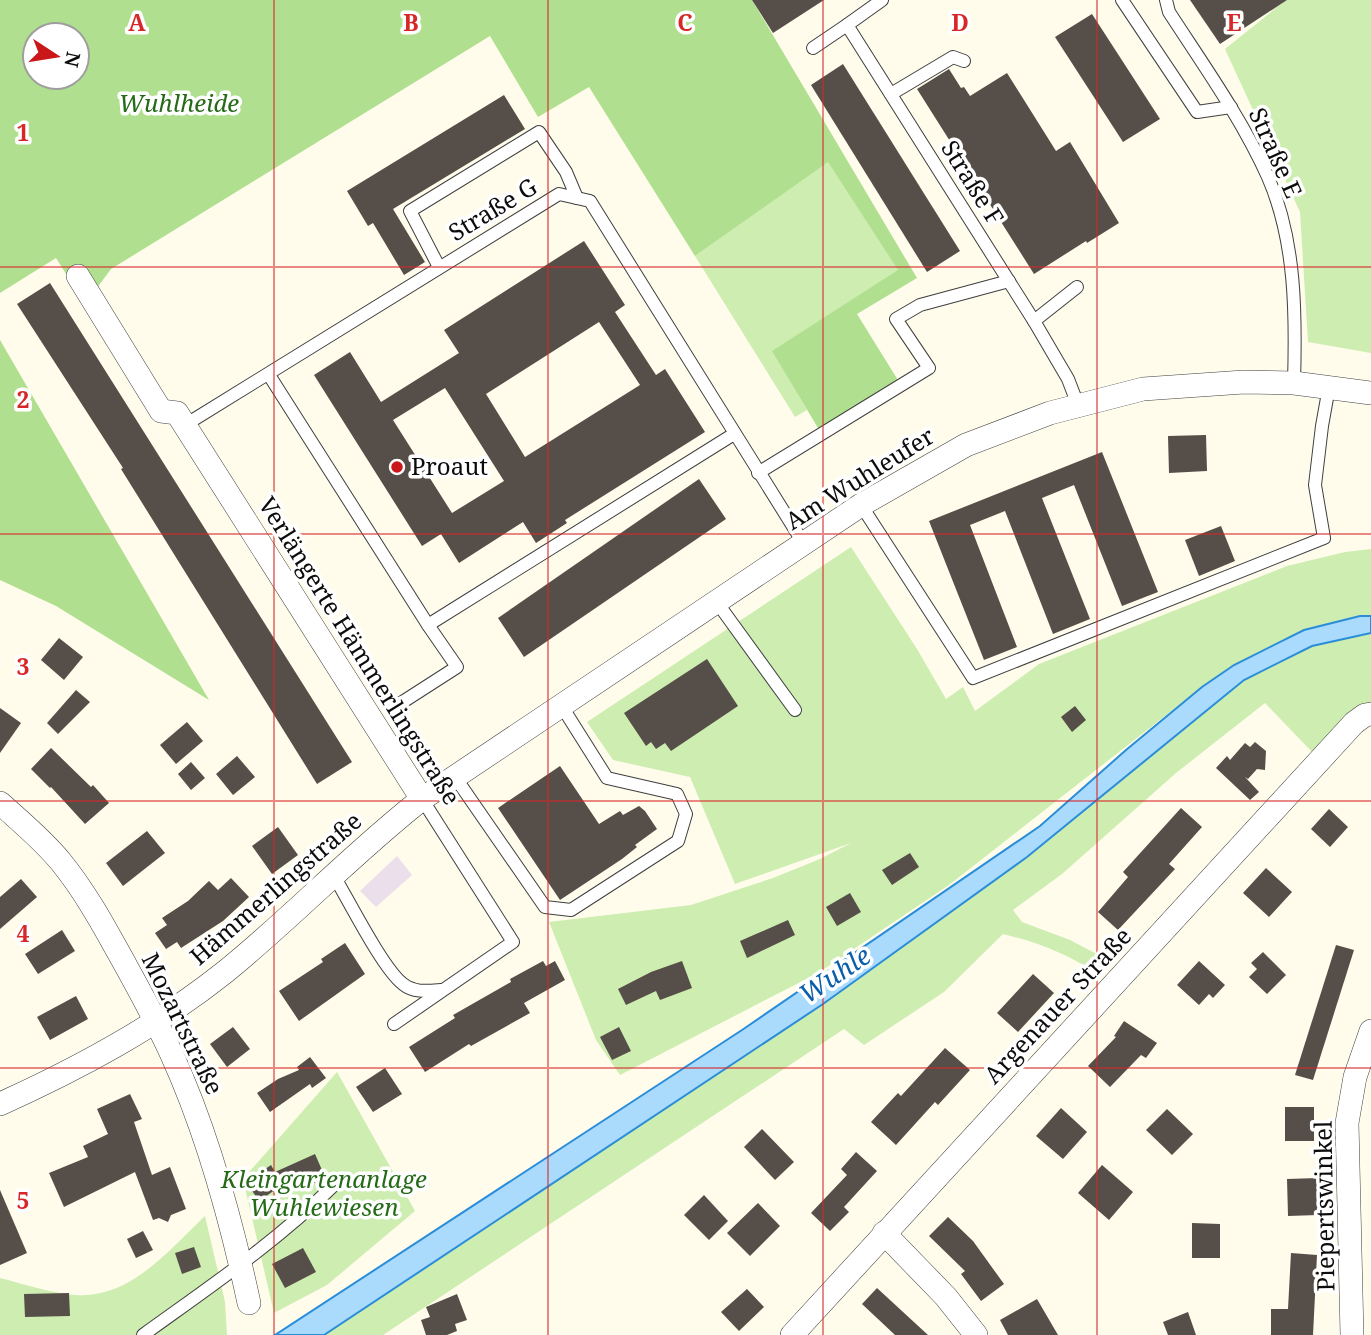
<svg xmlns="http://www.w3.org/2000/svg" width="1371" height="1335" font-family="'Noto Serif',serif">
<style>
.industrial{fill:#ebdfec}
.green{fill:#ceedb1}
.forest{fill:#b0e08f;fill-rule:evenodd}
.water{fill:#aadafc;stroke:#2a8dda;stroke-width:2}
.building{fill:#564e48;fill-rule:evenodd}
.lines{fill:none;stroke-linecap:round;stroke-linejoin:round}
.lane-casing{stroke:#3f3f3f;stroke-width:14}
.street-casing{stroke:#3f3f3f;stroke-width:24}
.lane{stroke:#fff;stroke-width:12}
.street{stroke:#fff;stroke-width:23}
.grid{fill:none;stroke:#d62828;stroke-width:2;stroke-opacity:0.55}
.poi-dot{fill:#ca1719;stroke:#fff;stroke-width:2.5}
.labels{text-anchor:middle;stroke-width:7;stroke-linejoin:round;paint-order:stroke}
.park-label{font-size:24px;font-style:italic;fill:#256a17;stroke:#fff}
.street-label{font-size:24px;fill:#0c0c0c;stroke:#fff}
.poi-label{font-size:24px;fill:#0c0c0c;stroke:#fff;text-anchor:start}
.water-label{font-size:26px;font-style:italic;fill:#0a5eaa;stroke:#fff}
.grid-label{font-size:23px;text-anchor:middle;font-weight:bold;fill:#d62828;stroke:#fff;stroke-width:7;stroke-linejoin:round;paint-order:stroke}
</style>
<rect width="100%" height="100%" fill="#fffcec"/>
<path class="industrial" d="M397,856L412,875L376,907L360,891Z"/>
<g class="green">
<path d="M1286,0H1371V353L1308,342L1300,212L1225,49Z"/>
<path d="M828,161L899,271L773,351L807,410L795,417L695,256Z"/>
<path d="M851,547L917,649L946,699L963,687L975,711L1039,664L1287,566L1345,552L1371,549V616H1360L1234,665L1202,687L949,885L818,973L620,1075L596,1040L549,922L691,905L773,878L820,859L851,843L735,884L690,777L613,760L587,722Z"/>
<path d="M1371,633V706L1313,753L1265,703L1176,773L1062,874L1013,910L1022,922L1070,940L1110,961L1098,974C1067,954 1040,943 1003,934L944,992L864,1045L844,1029L383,1335H324L823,1004L1027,857L1244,680L1312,646Z"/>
<path d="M337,1072L415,1211L327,1285L274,1313L243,1179Z"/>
<path d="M205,1216L225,1302L227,1335H0V1278C24,1284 50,1293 75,1295C130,1299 168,1251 205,1216Z"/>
</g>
<g class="forest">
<path d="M0,0H752L917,278L857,314L901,385L821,433L772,351L898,270L828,162L695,256L589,87L538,117L490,36L111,269L85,304L56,258L0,293ZM35,35H77V77H35Z"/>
<path d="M0,340L209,700L56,606L0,580Z"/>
</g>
<path class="water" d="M1360,616H1371V633L1312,646L1244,680L1027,857L823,1004L324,1335H275L742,1030L1040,826L1126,750L1202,687L1234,665L1304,630Z"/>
<g class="building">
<path d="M752,0H824L773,33Z"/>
<path d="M1190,0H1287L1220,44Z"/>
<path d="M1092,14L1160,119L1123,142L1055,37Z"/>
<path d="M843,64L960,251L927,272L811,85Z"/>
<path d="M949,69L961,88L964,87L970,96L1007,73L1056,151L1070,142L1119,223L1087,243L1086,241L1034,274L917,89Z"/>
<path d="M504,95L525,129L393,209L425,262L404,275L373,223L368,226L347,191Z"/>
<path d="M584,241L625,305L615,312L656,375L665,369L705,432L565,520L567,523L536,543L523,522L459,563L441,534L422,546L314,375L350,352L381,402L459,353L444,330ZM599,322L640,385L525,457L486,394ZM445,388L504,481L452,513L393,420Z"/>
<path d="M50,283L352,762L317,784L121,469L123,468L17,304Z"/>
<path d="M1206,435L1207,471L1169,473L1168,436Z"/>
<path d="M1102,452L1158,592L1122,606L1074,485L1042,498L1090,619L1053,634L1005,511L970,525L1017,647L984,660L929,521Z"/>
<path d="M699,479L726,519L524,657L498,618Z"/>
<path d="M1221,526L1235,561L1199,576L1185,540Z"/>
<path d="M59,638L83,657L64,680L41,660Z"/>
<path d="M707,659L738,706L671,751L665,743L656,749L651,742L646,746L624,713Z"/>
<path d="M76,690L90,702L58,734L47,723Z"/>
<path d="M1075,706L1086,720L1072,732L1061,717Z"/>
<path d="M0,708L21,723L0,753Z"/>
<path d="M187,722L203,741L176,764L160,745Z"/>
<path d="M1255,742L1266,751L1265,770L1257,769L1248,779L1245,777L1259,792L1250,800L1216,768L1227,756L1230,760L1245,743L1250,747Z"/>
<path d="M51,748L91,787L93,785L109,803L85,824L51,787L50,788L31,769Z"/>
<path d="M237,756L255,777L233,795L216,774Z"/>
<path d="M191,762L205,778L191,790L178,774Z"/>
<path d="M560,766L599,824L620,811L623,815L639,806L645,811L657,829L635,845L637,847L622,859L560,900L498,808Z"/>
<path d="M1181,808L1202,827L1169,864L1175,869L1118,930L1098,912L1128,877L1123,872Z"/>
<path d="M1329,809L1348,827L1330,847L1311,829Z"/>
<path d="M278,827L298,855L272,874L252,846Z"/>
<path d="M147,831L165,853L123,886L106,863Z"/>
<path d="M910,853L919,867L892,885L882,870Z"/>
<path d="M1266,868L1292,892L1269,917L1243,893Z"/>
<path d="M231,878L249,897L223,921L181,948L177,942L166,949L155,933L167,925L162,918L188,901L209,881L218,890Z"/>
<path d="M21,879L37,897L0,929V897Z"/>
<path d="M850,893L861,912L837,926L826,907Z"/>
<path d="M788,920L795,935L747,958L740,941Z"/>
<path d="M62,930L75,951L38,974L25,954Z"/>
<path d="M345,943L365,974L299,1021L279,991L323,962L321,959Z"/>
<path d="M1336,945L1354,950L1313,1080L1295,1075Z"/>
<path d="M1263,952L1286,975L1267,994L1249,977L1257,969L1251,963Z"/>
<path d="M543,961L546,966L555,961L565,980L524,1003L530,1013L471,1046L469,1044L425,1072L409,1047L455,1018L453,1015L511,982L510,979Z"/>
<path d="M682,961L692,988L660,1000L656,991L626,1005L618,989L651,972Z"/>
<path d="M1199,961L1225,985L1213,998L1209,994L1199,1005L1177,985Z"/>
<path d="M1033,974L1054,993L1018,1032L997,1013Z"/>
<path d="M76,996L88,1019L50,1040L37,1017Z"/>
<path d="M1124,1021L1157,1043L1146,1058L1141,1055L1110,1087L1088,1066L1116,1037L1114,1036Z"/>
<path d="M233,1027L250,1049L227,1067L210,1044Z"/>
<path d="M619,1027L631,1051L612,1060L600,1037Z"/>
<path d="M945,1048L970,1070L938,1105L935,1102L896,1145L871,1122L898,1093L901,1096Z"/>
<path d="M310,1057L326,1078L312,1088L310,1084L270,1112L257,1093L278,1079L299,1070L297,1067Z"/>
<path d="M385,1068L402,1094L373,1112L356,1087Z"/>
<path d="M130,1094L142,1119L134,1122L152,1175L170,1167L186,1209L171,1215L168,1222L159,1218L153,1220L135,1172L64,1207L49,1173L88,1157L83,1146L108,1134L97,1109Z"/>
<rect x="1285" y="1107" width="29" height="34"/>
<path d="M1061,1108L1087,1132L1063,1159L1036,1136Z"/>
<path d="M1167,1109L1193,1134L1172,1155L1146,1130Z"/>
<path d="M762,1129L794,1162L775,1180L744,1147Z"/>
<path d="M856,1152L877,1171L844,1207L849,1212L830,1231L811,1213L847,1175L841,1169Z"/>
<path d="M315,1154L325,1177L301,1190L295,1176L259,1201L246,1182L271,1165L275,1172Z"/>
<path d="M1102,1165L1133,1192L1109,1220L1078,1193Z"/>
<path d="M1318,1178V1215L1288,1216L1287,1179Z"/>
<path d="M0,1190L27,1253L0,1265Z"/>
<path d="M704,1195L728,1221L709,1240L684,1215Z"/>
<path d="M758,1203L780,1226L750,1256L727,1233Z"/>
<path d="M948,1217L973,1241L1004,1284L981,1301L961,1274L965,1271L929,1236Z"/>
<path d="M1192,1223L1220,1224V1258H1192Z"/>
<path d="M143,1231L153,1250L136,1258L127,1239Z"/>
<path d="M194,1247L201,1267L182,1274L175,1253Z"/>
<path d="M303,1248L316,1272L285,1288L272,1264Z"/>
<path d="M1291,1253L1317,1255L1313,1335H1271V1309H1288Z"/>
<path d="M877,1288L928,1335H895L862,1304Z"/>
<path d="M747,1289L764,1307L739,1331L721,1312Z"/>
<path d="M69,1293L70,1316L25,1317L24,1294Z"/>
<path d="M457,1294L467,1320L455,1324L457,1331L447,1335H426L421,1320L430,1317L426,1307Z"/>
<path d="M1037,1299L1058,1335H1008L1000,1320Z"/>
<path d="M1188,1312L1196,1335H1168L1163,1322Z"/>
</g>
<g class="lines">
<g class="lane-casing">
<g id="lane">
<path d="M882,0L847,25L1034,321L1068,379L1078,405"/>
<path d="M1122,0L1197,112L1231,107"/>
<path d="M1166,0L1169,12C1204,66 1242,119 1268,177C1296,241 1296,315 1294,383"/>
<path d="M813,48L847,25"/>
<path d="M891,94L953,57L964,61"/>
<path d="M439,267L410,211L539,132L566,172L577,198"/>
<path d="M1034,321L1077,287"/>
<path d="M269,375L428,625L734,434"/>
<path d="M185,425L559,194L590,201L804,544"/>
<path d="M758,473L929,368L896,319L920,305L1009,281"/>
<path d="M861,505L973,678L1324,538L1315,485L1322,426L1329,387"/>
<path d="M716,601L795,710"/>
<path d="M401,703L457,667L428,625"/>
<path d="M455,777L545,907L571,910L678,841L686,814L677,794L607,778L561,705"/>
<path d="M334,876C349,901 383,969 403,984C414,993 428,991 441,990"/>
<path d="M394,1024L513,942L422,799"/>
<path d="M143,1335C208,1288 275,1243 333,1186L332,1183"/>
</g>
</g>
<g class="street-casing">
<g id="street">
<path d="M78,276L161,411L177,413L422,799"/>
<path d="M0,803C21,822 43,840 61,862C87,894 106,930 126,966C142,995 158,1024 172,1055C208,1134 231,1219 249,1303"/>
<path d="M0,1104C80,1068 156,1027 225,972C293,917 353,853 422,799L861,505L966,445L1050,413L1143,389L1244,382L1294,383L1371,393"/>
<path d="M884,1233L946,1297L976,1335"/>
<path d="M792,1335L1354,723L1365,715L1371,714"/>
<path d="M1352,1335L1347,1123L1355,1077L1371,1031"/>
</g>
</g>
<use href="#lane" class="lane"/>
<use href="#street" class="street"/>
</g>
<path class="grid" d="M274,0V1335M548,0V1335M823,0V1335M1097,0V1335M0,267H1371M0,534H1371M0,801H1371M0,1068H1371"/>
<circle class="poi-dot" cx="397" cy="467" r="7"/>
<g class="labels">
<g class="park-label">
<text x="179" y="112">Wuhlheide</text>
<text x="324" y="1188">Kleingartenanlage<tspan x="324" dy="28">Wuhlewiesen</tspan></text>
</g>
<g class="street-label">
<text transform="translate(1275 153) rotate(66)" y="8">Straße E</text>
<text transform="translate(972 183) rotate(58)" y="8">Straße F</text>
<text transform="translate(493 210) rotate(-31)" y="8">Straße G</text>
<text transform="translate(860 479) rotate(-32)" y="8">Am Wuhleufer</text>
<text transform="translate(359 651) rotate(58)" y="8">Verlängerte Hämmerlingstraße</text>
<text transform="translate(276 889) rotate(-41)" y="8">Hämmerlingstraße</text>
<text transform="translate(1058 1006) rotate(-47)" y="8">Argenauer Straße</text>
<text transform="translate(182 1024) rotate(64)" y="8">Mozartstraße</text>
<text transform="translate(1325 1206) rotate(-91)" y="8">Piepertswinkel</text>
</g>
<g class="poi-label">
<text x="411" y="475">Proaut</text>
</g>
<g class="water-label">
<text transform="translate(835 975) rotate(-34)" y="9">Wuhle</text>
</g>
</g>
<g class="grid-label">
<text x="137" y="31">A</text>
<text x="411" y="31">B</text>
<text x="685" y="31">C</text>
<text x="960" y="31">D</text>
<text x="1234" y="31">E</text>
<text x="23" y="141">1</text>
<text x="23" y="408">2</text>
<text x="23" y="675">3</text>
<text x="23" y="942">4</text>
<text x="23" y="1209">5</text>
</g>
<g transform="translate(56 56) rotate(102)"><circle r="33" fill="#ffffff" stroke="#9e9e9e" stroke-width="2"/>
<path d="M0-5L12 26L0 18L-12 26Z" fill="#ca1719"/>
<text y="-10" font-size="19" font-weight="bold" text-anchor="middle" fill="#0c0c0c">N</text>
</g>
</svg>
